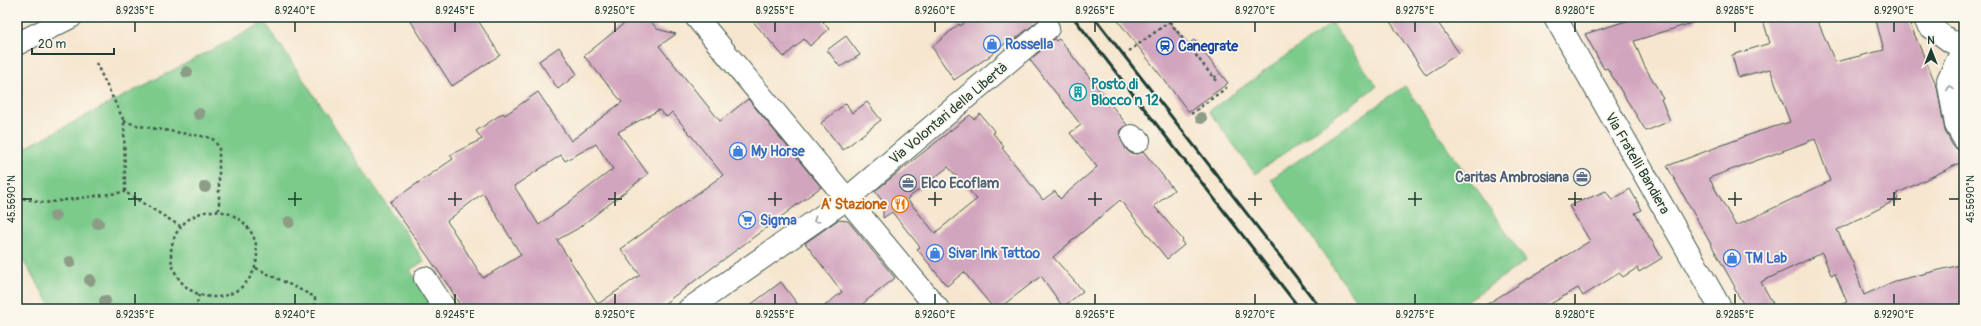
<svg xmlns="http://www.w3.org/2000/svg" width="1981" height="326" font-family="Pangolin,sans-serif">
<style>
.green{fill:#7ccb8b;stroke:#4e8460}
.building{fill:#d2a5be;fill-rule:evenodd}
.lines{fill:none;stroke-linecap:round;stroke-linejoin:round}
.minor-casing{stroke:#3f564b;stroke-width:24}
.path{stroke:#3f564b;stroke-width:2.5;stroke-dasharray:3 3;stroke-linecap:butt}
.minor{stroke:#fff;stroke-width:22}
.rail{stroke:#1f3d34;stroke-width:3}
.tree{fill:#8c9c86}
.oneway{stroke:#8f9e9a}
.ticks{fill:none;stroke:#1f3d34;stroke-width:1.5}
.labels{text-anchor:middle;stroke-width:3.5;stroke-linejoin:round;paint-order:stroke}
.shop-label{font-size:14px;font-weight:bold;fill:#366cbe;stroke:#fbf7ec;text-anchor:start}
.transit-label{font-size:14px;font-weight:bold;fill:#164399;stroke:#fbf7ec;text-anchor:start}
.culture-label{font-size:14px;font-weight:bold;fill:#0d838f;stroke:#fbf7ec;text-anchor:start}
.street-label{font-size:14px;fill:#1f3d34;stroke:#fbf7ec}
.service-label{font-size:14px;font-weight:bold;fill:#4e5e75;stroke:#fbf7ec;text-anchor:end}
.food-label{font-size:14px;font-weight:bold;fill:#c56008;stroke:#fbf7ec;text-anchor:end}
.neatline{fill:none;stroke:#1f3d34;stroke-width:1.5}
.ticks-label{font-size:10px;text-anchor:middle;fill:#1f3d34}
</style>
<rect width="100%" height="100%" fill="#fbf7ec"/>
<filter id="ink" filterUnits="userSpaceOnUse"><feTurbulence type="fractalNoise" baseFrequency=".025" numOctaves="2"/><feDisplacementMap in="SourceGraphic" scale="8" xChannelSelector="R" yChannelSelector="G"/><feConvolveMatrix kernelMatrix="1 2 1 2 8 2 1 2 1" color-interpolation-filters="sRGB"/></filter>
<filter id="wash" filterUnits="userSpaceOnUse"><feTurbulence type="fractalNoise" baseFrequency=".012" numOctaves="4" result="noise"/><feDisplacementMap in="SourceGraphic" scale="16" xChannelSelector="R" yChannelSelector="G"/><feGaussianBlur stdDeviation="0.9" result="paint"/><feColorMatrix in="noise" values="0 0 0 0 0 0 0 0 0 0 0 0 0 0 0 0 0 1.4 0 .05"/><feComposite in="paint" operator="in"/></filter>
<g filter="url(#wash)">
<rect width="100%" height="100%" fill="#f6e6cf"/>
<g class="green">
<path d="M265,22L424,261L410,270L434,309H53L17,251V152Z"/>
<path d="M1332,23L1377,86L1255,174L1209,111Z"/>
<path d="M1405,86L1526,261L1455,309H1362L1271,179Z"/>
</g>
<g id="blocks">
<g class="building">
<path d="M408,17H476L500,55L452,86Z"/>
<path d="M632,17H647L657,29L676,34L659,46L720,121L748,99L821,187L657,309H462L450,288L390,202L453,159L450,155L482,139L476,131L503,113L505,115L538,92L571,141L622,102L584,56ZM659,110L667,117L672,112L723,175L621,249L640,275L598,304L557,240L577,229L648,174L618,132ZM596,144L613,169L539,225L514,186L561,155L565,161ZM483,193L521,255L483,278L447,221Z"/>
<path d="M749,17H829L823,22L829,29L810,46L804,39L784,57Z"/>
<path d="M971,17H1038L1039,20L1014,40L1012,38L990,56L954,80L932,47L959,24L960,26Z"/>
<path d="M1115,17H1166L1187,45L1194,40L1228,83L1189,112Z"/>
<path d="M1387,17H1434L1459,53L1426,75Z"/>
<path d="M1639,17H1694L1695,22L1634,41L1644,65L1663,98L1661,99L1670,121L1646,131L1607,68L1604,69L1585,34Z"/>
<path d="M1762,17H1816L1835,62L1884,50L1875,17H1907L1937,87L1945,131L1953,146L1958,150L1964,151V161L1896,194L1898,199L1837,230L1853,263L1864,295L1895,281L1964,264V305L1947,309H1831L1847,302L1835,274L1831,275L1822,253L1761,282L1776,309H1746L1734,288L1735,287L1667,166L1757,132L1790,122L1770,69L1738,77L1732,55L1770,43ZM1815,139L1830,181L1736,226L1709,178Z"/>
<path d="M846,36L860,55L840,67L827,50Z"/>
<path d="M1054,39L1056,41L1059,39L1127,125L1121,130L1120,136L1126,149L1130,153L1136,154L1144,152L1174,190L1154,206L1183,240L1182,242L1184,245L1167,259L1120,200L1053,257L1083,291L1063,307L1041,276L998,309H994L964,272L947,286L917,249L920,247L892,212L883,218V202L875,191L970,115L974,119L980,114L995,132L993,133L1004,147L1002,148L1043,200L1055,191L1060,199L1097,167L1070,133L1081,125L1030,60ZM948,167L977,199L935,233L907,199Z"/>
<path d="M559,47L577,74L558,89L539,61Z"/>
<path d="M867,102L881,120L843,150L821,123L846,103L852,113Z"/>
<path d="M1630,189L1642,210L1635,213L1662,258L1639,272L1637,268L1623,277L1619,273L1583,296L1578,288L1542,309H1479L1590,241L1569,206L1606,191L1612,200Z"/>
<path d="M838,220L848,221L895,278L856,309H821L842,292L805,243Z"/>
<path d="M781,282L801,309H745Z"/>
</g>
</g>
</g>
<g filter="url(#ink)">
<use href="#blocks" fill-opacity="0" stroke="#3f564b" stroke-width="1"/>
<g class="lines">
<g class="minor-casing">
<g id="minor">
<path d="M696,17L938,309"/>
<path d="M1555,17L1721,309"/>
<path d="M1924,17L1928,25L1951,42L1964,43"/>
<path d="M17,44L71,17"/>
<path d="M1964,54L1959,57L1948,80L1956,125L1964,139"/>
<path d="M1132,136L1136,142L1139,140"/>
<path d="M425,278L445,309"/>
<path d="M689,309L848,198L1048,28"/>
</g>
</g>
<g class="path">
<path d="M1166,17L1216,81"/>
<path d="M1129,51L1169,22"/>
<path d="M96,63L124,121L125,192L180,226"/>
<path d="M1214,78L1219,74"/>
<path d="M1191,114L1226,88L1224,85"/>
<path d="M124,121L139,126L212,138L219,147V210"/>
<path d="M17,197L44,203L125,192"/>
<circle cx="214" cy="254" r="43"/>
<path d="M256,268L315,297V309"/>
<path d="M196,309L199,295"/>
<path d="M657,309L663,304"/>
</g>
<use href="#minor" class="minor"/>
<g class="rail">
<path d="M1073,17L1300,309"/>
<path d="M1094,17L1321,309"/>
</g>
</g>
<g class="tree">
<circle cx="187" cy="72" r="6"/>
<circle cx="199" cy="114" r="6"/>
<circle cx="1201" cy="118" r="6"/>
<circle cx="205" cy="187" r="6"/>
<circle cx="55" cy="216" r="6"/>
<circle cx="289" cy="222" r="6"/>
<circle cx="98" cy="223" r="6"/>
<circle cx="70" cy="262" r="6"/>
<circle cx="90" cy="280" r="6"/>
<circle cx="105" cy="301" r="6"/>
</g>
<defs><path id="oneway-chevron" d="M-2-3.5L2.5 0L-2 3.5" fill="none" stroke-width="1.6" stroke-linecap="round" stroke-linejoin="round"/></defs>
<g class="oneway">
<use href="#oneway-chevron" transform="translate(1950 88) rotate(-100)"/>
<use href="#oneway-chevron" transform="translate(816 220) rotate(145)"/>
</g>
</g>
<path class="ticks" d="M135,22V32M295,22V32M455,22V32M615,22V32M775,22V32M935,22V32M1095,22V32M1255,22V32M1415,22V32M1575,22V32M1735,22V32M1894,22V32M135,192V206M295,192V206M455,192V206M615,192V206M775,192V206M935,192V206M1095,192V206M1255,192V206M1415,192V206M1575,192V206M1735,192V206M1894,192V206M22,199H32M128,199H142M288,199H302M448,199H462M608,199H622M768,199H782M928,199H942M1088,199H1102M1248,199H1262M1408,199H1422M1568,199H1582M1728,199H1742M1887,199H1901M1949,199H1959M135,294V304M295,294V304M455,294V304M615,294V304M775,294V304M935,294V304M1095,294V304M1255,294V304M1415,294V304M1575,294V304M1735,294V304M1894,294V304"/>
<defs>
<g id="shop-ring" transform="scale(0.9)"><circle r="9.5" fill="#fbf7ec" stroke="#3f7fe0" stroke-width="1.5"/><path d="M-5-2.5h2.3a2.7 3.5 0 0 1 5.4 0H5L5.5 6h-11ZM-1.5-2.5h3a1.5 2.3 0 0 0-3 0Z" fill="#3f7fe0"/></g>
<g id="station-ring" transform="scale(0.9)"><circle r="9.5" fill="#fbf7ec" stroke="#1a4fb4" stroke-width="1.5"/><path d="M-3-6H3Q5-6 5-4V2Q5 4 3 4L4.5 6H3L1.5 4h-3L-3 6H-4.5L-3 4Q-5 4-5 2V-4Q-5-6-3-6ZM-3.5-4v3h7v-3ZM-3.5 1v1.5H-2V1ZM2 1v1.5H3.5V1Z" fill="#1a4fb4"/></g>
<g id="building-ring" transform="scale(0.9)"><circle r="9.5" fill="#fbf7ec" stroke="#0f9aa8" stroke-width="1.5"/><path d="M-4-6H4V6H1V3H-1V6H-4ZM-2.5-4.3h1.7v1.8h-1.7ZM.8-4.3h1.7v1.8H.8ZM-2.5-1h1.7V.8h-1.7ZM.8-1h1.7V.8H.8Z" fill="#0f9aa8"/></g>
<g id="office-ring" transform="scale(0.9)"><circle r="9.5" fill="#fbf7ec" stroke="#5c6f8a" stroke-width="1.5"/><path d="M-6-3h4V-5.5h4V-3h4V5H-6ZM-1-4.5V-3h2v-1.5ZM-6 0V1H6V0Z" fill="#5c6f8a"/></g>
<g id="restaurant-ring" transform="scale(0.9)"><circle r="9.5" fill="#fbf7ec" stroke="#e8710a" stroke-width="1.5"/><path d="M-5-6h1v4h1v-4h1v4h1v-4h1v5L-1.5 .5V6h-2V.5L-5-1ZM5-6V6H3V1.5H1.5Q1.5-4 5-6Z" fill="#e8710a"/></g>
<g id="supermarket-ring" transform="scale(0.9)"><circle r="9.5" fill="#fbf7ec" stroke="#3f7fe0" stroke-width="1.5"/><path d="M-6-5.5h2.5l.6 2H6L4.5 2H-2.5L-4.4-4H-6ZM-1.5 3.2a1.3 1.3 0 1 0 .1 0ZM3 3.2a1.3 1.3 0 1 0 .1 0Z" fill="#3f7fe0"/></g>
</defs>
<g fill-rule="evenodd">
<use href="#shop-ring" x="992" y="44"/>
<use href="#station-ring" x="1165" y="46"/>
<use href="#building-ring" x="1078" y="92"/>
<use href="#shop-ring" x="738" y="151"/>
<use href="#office-ring" x="1582" y="177"/>
<use href="#office-ring" x="908" y="183"/>
<use href="#restaurant-ring" x="900" y="204"/>
<use href="#supermarket-ring" x="747" y="220"/>
<use href="#shop-ring" x="935" y="253"/>
<use href="#shop-ring" x="1732" y="258"/>
</g>
<g class="labels">
<g class="shop-label">
<text x="1005" y="49">Rossella</text>
<text x="751" y="156">My Horse</text>
<text x="760" y="225">Sigma</text>
<text x="948" y="258">Sivar Ink Tattoo</text>
<text x="1745" y="263">TM Lab</text>
</g>
<g class="transit-label">
<text x="1178" y="51">Canegrate</text>
</g>
<g class="culture-label">
<text x="1091" y="89">Posto di<tspan x="1091" dy="16">Blocco n 12</tspan></text>
</g>
<g class="street-label">
<text transform="translate(948 113) rotate(-40)" y="5">Via Volontari della Libertà</text>
<text transform="translate(1638 163) rotate(60)" y="5">Via Fratelli Bandiera</text>
</g>
<g class="service-label">
<text x="1569" y="182">Caritas Ambrosiana</text>
<text x="921" y="188" text-anchor="start">Elco Ecoflam</text>
</g>
<g class="food-label">
<text x="887" y="209">A' Stazione</text>
</g>
</g>
<rect width="1981" height="326" fill="none" stroke="#fbf7ec" stroke-width="44"/>
<g transform="translate(1931 50)" stroke="#fbf7ec" stroke-width="3" paint-order="stroke">
<path d="M0-3L7 15L0 10L-7 15Z" fill="#1f3d34"/>
<text y="-6" font-size="11" font-weight="bold" text-anchor="middle" fill="#1f3d34">N</text>
</g>
<path d="M32 48v6h82v-6" fill="none" stroke="#1f3d34" stroke-width="2"/>
<text x="38" y="48" font-size="12" fill="#1f3d34" stroke="#fbf7ec" stroke-width="3" paint-order="stroke">20 m</text>
<rect x="22" y="22" width="1937" height="282" class="neatline"/>
<g class="ticks-label">
<text x="135" y="14">8.9235°E</text>
<text x="295" y="14">8.9240°E</text>
<text x="455" y="14">8.9245°E</text>
<text x="615" y="14">8.9250°E</text>
<text x="775" y="14">8.9255°E</text>
<text x="935" y="14">8.9260°E</text>
<text x="1095" y="14">8.9265°E</text>
<text x="1255" y="14">8.9270°E</text>
<text x="1415" y="14">8.9275°E</text>
<text x="1575" y="14">8.9280°E</text>
<text x="1735" y="14">8.9285°E</text>
<text x="1894" y="14">8.9290°E</text>
<text transform="translate(11 199) rotate(-90)" y="4">45.5690°N</text>
<text transform="translate(1970 199) rotate(-90)" y="4">45.5690°N</text>
<text x="135" y="318">8.9235°E</text>
<text x="295" y="318">8.9240°E</text>
<text x="455" y="318">8.9245°E</text>
<text x="615" y="318">8.9250°E</text>
<text x="775" y="318">8.9255°E</text>
<text x="935" y="318">8.9260°E</text>
<text x="1095" y="318">8.9265°E</text>
<text x="1255" y="318">8.9270°E</text>
<text x="1415" y="318">8.9275°E</text>
<text x="1575" y="318">8.9280°E</text>
<text x="1735" y="318">8.9285°E</text>
<text x="1894" y="318">8.9290°E</text>
</g>
</svg>
